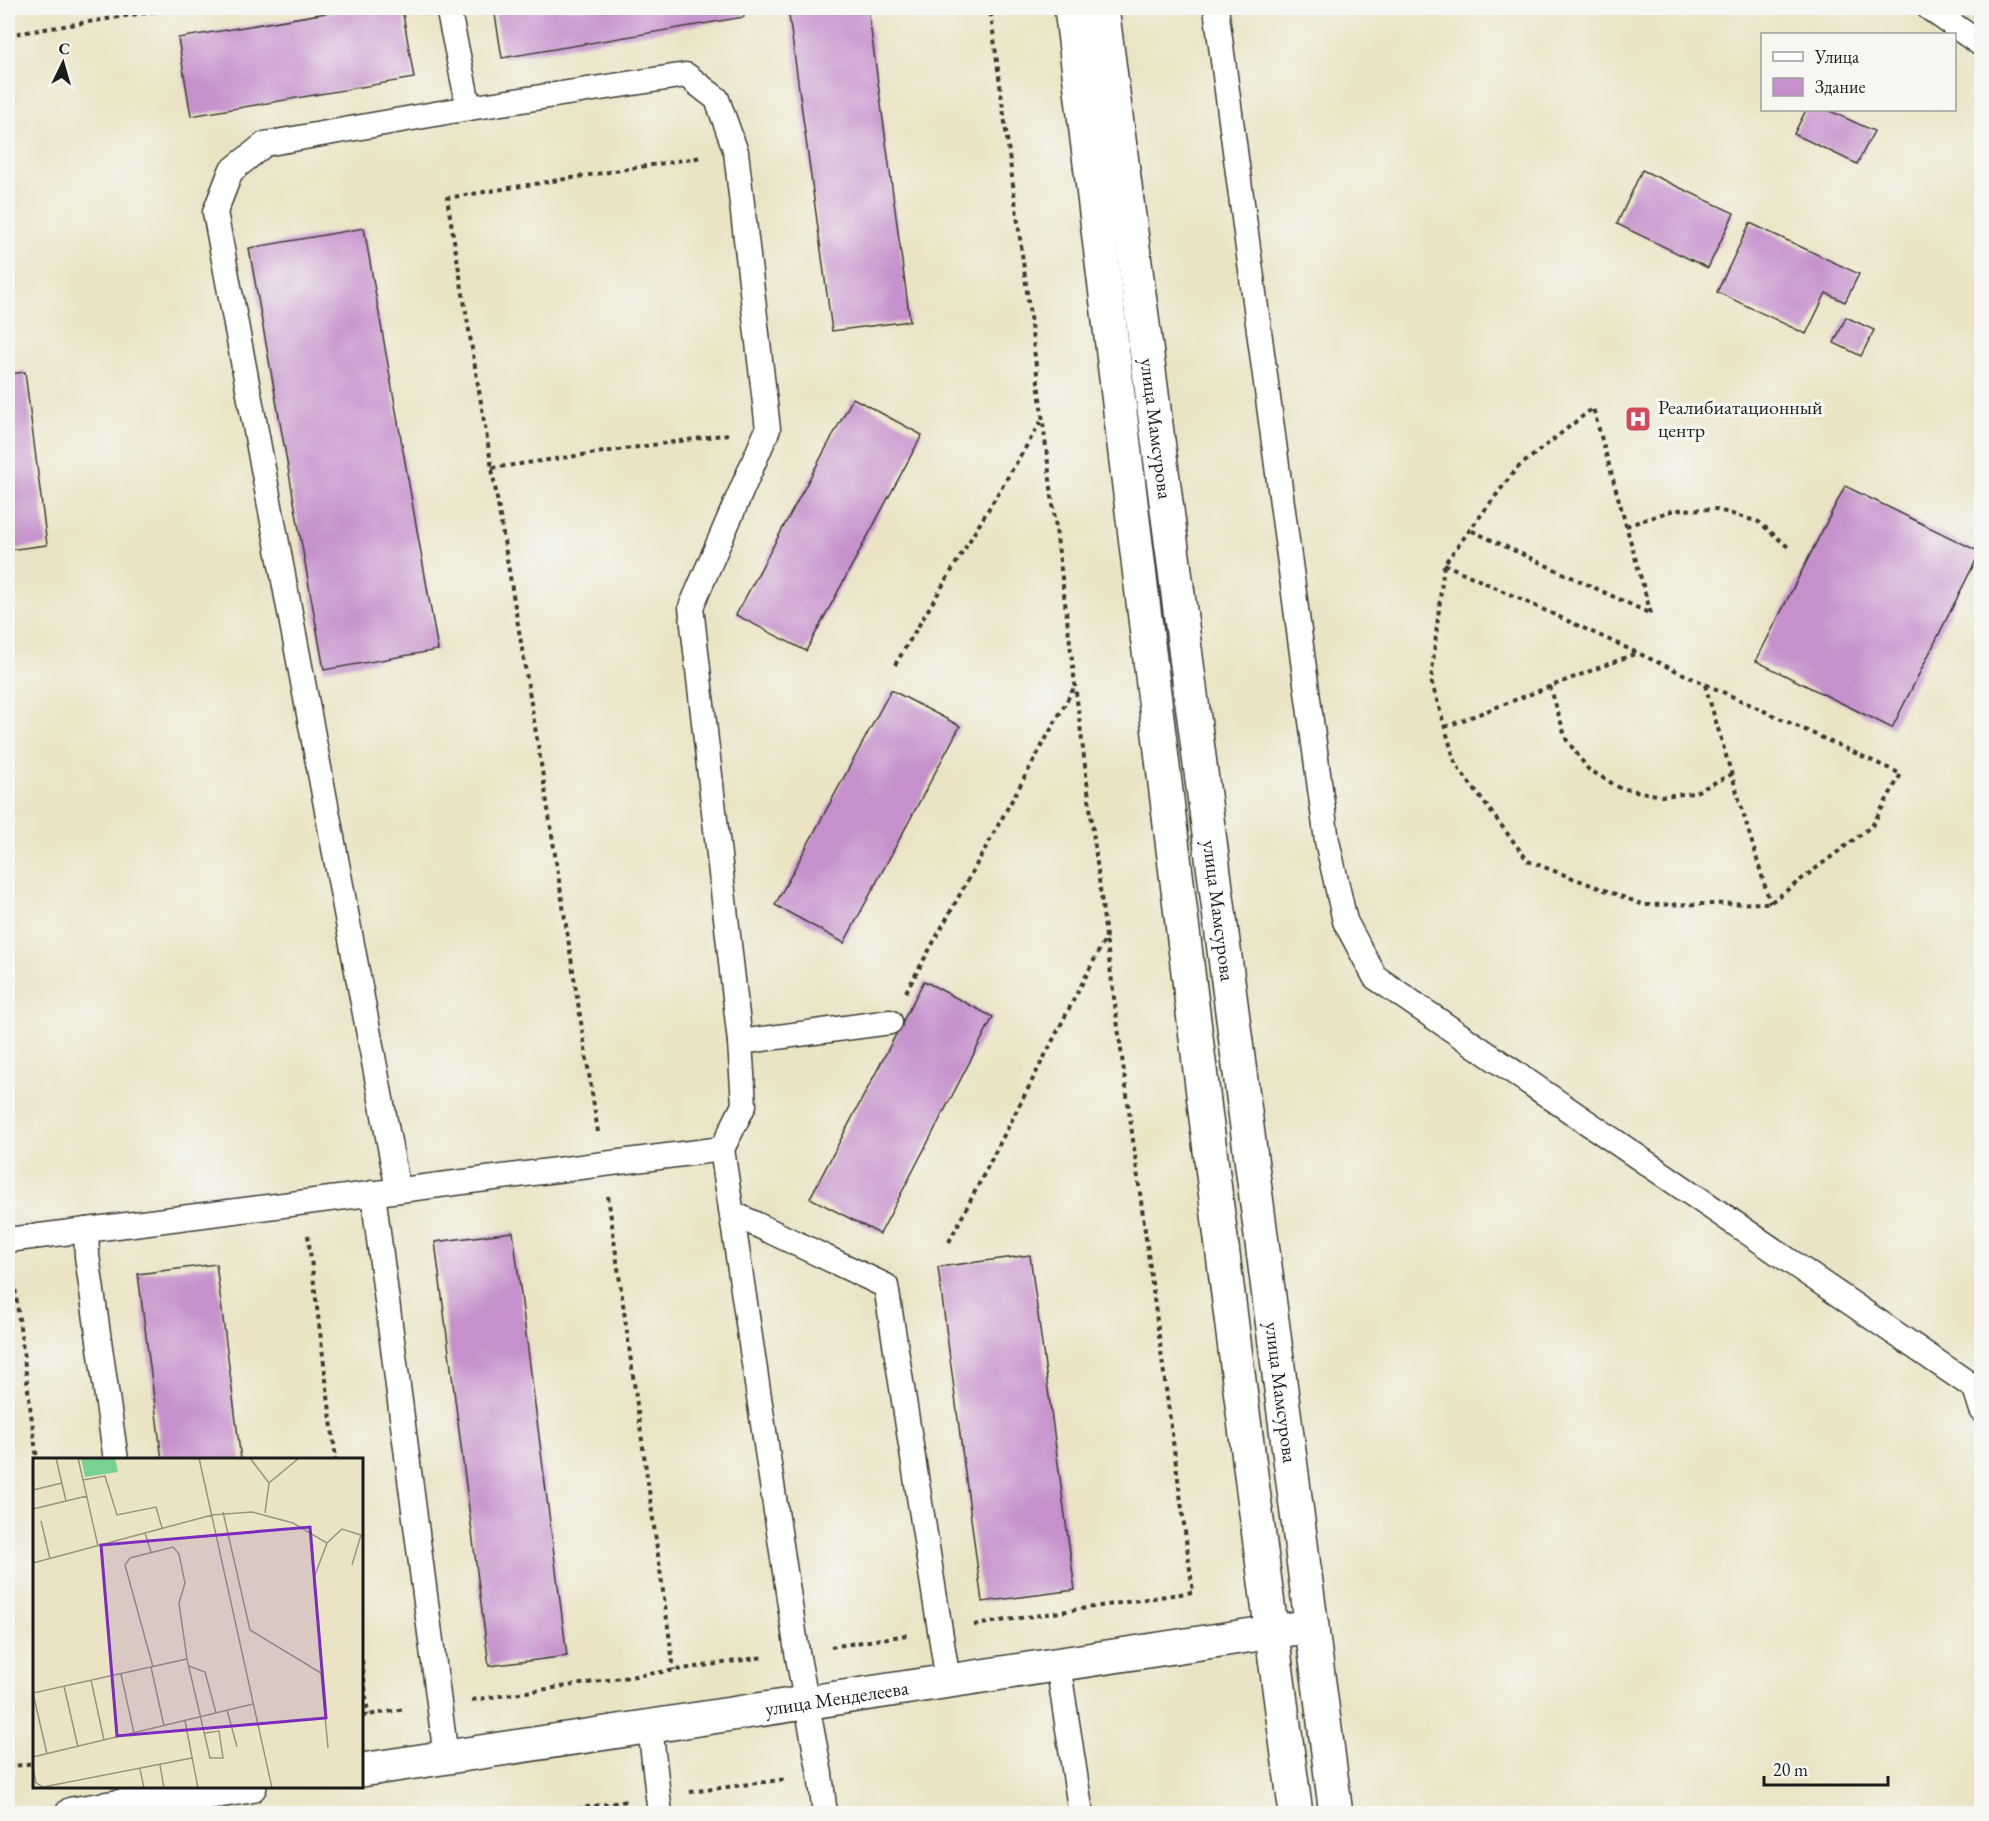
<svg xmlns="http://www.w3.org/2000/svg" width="1989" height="1821" font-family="'EB Garamond',serif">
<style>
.building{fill:#c590cb}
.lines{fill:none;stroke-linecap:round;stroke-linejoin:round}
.lane-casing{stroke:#3b3a35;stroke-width:27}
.street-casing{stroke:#3b3a35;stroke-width:36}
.primary-casing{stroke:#3b3a35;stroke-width:36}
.path{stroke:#3b3a35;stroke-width:4;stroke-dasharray:4.5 4.5;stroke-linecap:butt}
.lane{stroke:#fff;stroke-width:24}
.street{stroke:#fff;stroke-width:33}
.primary{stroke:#fff;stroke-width:33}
.labels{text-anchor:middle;stroke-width:6;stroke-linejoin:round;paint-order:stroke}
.poi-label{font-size:20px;fill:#1c1c1c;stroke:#f6f6f2;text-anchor:start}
.street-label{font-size:20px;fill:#1c1c1c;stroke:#f6f6f2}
.inset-road{fill:none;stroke:#989481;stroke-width:1.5}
.view{fill:#7b2cbf;fill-opacity:0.15;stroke:#7b2cbf;stroke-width:3}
.inset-edge{fill:none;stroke:#1c1c1c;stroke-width:3}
</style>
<rect width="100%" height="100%" fill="#f6f6f2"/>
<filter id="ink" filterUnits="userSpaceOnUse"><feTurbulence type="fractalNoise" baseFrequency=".0167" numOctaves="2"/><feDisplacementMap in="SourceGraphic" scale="12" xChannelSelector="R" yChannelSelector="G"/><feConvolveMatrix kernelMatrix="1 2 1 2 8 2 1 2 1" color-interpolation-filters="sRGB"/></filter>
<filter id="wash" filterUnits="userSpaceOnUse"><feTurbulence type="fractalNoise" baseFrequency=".008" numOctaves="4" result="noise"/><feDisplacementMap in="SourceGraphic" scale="24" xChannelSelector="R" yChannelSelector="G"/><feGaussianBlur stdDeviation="1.35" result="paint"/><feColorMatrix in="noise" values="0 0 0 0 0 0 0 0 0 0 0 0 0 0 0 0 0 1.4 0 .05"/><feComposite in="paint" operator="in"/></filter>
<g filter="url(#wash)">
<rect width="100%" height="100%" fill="#eae4c4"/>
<g id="blocks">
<g class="building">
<path d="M356,8H402L414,78L191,116L178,38Z"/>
<path d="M494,8H742L744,17L502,58Z"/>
<path d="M788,8H868L910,321L832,331Z"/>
<path d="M1806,110H1828L1874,131L1857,164L1794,134Z"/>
<path d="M1642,170L1734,213L1708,268L1617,224Z"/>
<path d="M1750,223L1859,274L1845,302L1826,293L1806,334L1717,292Z"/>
<path d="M364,228L438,650L324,670L249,248Z"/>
<path d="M1846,317L1874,330L1861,356L1834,343Z"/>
<path d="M25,372L47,545L8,550V374Z"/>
<path d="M853,398L922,435L806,651L736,615Z"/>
<path d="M1845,486L1980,552L1892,728L1756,661Z"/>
<path d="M891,690L960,726L844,943L775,905Z"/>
<path d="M924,981L993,1017L880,1234L810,1198Z"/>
<path d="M513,1232L567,1656L489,1666L435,1242Z"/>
<path d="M1030,1255L1075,1590L982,1602L938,1267Z"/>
<path d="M216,1264L241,1460H162L138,1274Z"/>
</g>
</g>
</g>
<g filter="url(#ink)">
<use href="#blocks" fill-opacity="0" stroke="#3b3a35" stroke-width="1.5"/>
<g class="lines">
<g class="lane-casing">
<g id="lane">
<path d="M448,8L469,108"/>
<path d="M1216,8L1327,841L1345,921L1375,977L1975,1388L1982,1410"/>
<path d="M1929,8L1982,45"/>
<path d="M740,1042L890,1022"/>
<path d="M398,1190L215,212L231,171L265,144L469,108L686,75L717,99L736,152L768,429L691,607L740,1042L744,1105L722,1149"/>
<path d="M373,1193L446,1757"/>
<path d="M732,1213L886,1286L948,1681"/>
<path d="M86,1230L87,1256L116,1460"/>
<path d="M8,1240L722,1149L797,1652L820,1774L825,1814"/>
<path d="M1058,1664L1081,1814"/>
<path d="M650,1726L660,1814"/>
</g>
</g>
<g class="street-casing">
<g id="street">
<path id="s1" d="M362,1770L1312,1626"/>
<path d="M72,1814L250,1786"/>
</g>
</g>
<g class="primary-casing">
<g id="primary">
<path d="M1071,8C1145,610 1214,1212 1296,1814"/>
<path id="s2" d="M1102,8L1336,1814"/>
</g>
</g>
<g class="path">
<path d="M8,35L175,8"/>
<path d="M492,468L729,434"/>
<path d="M1626,526L1674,510L1715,509L1759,522L1788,547"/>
<path d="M1444,564L1901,774L1872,826L1770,903L1644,905L1528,861L1456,765L1431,680L1444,564L1516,469L1593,408L1651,614L1470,530"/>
<path d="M895,665L1042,420"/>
<path d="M1705,685L1770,903"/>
<path d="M1550,686L1566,739L1588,769L1620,788L1662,796L1694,793L1732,774"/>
<path d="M1445,727L1637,653"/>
<path d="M906,992L1075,686"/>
<path d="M598,1132L539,751L447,198L702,157"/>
<path d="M608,1196L674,1670"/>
<path d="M308,1235L336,1460"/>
<path d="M949,1242L1106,937"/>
<path d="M13,1272L37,1460"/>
<path d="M974,1625L1193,1592L1106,937L1027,292L990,8"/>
<path d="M831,1647L907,1635"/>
<path d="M362,1660L368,1715"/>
<path d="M472,1700L764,1657"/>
<path d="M362,1716L405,1709"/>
<path d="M8,1767L34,1763"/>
<path d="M690,1792L787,1779"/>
<path d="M541,1814L627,1801"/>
</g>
<use href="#lane" class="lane"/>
<use href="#street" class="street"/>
<use href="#primary" class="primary"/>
</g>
</g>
<defs>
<g id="hospital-square" transform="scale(1.35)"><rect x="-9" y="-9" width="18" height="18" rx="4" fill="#d1495b" stroke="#f6f6f2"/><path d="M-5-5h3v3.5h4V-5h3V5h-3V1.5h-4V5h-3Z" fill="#fff"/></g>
</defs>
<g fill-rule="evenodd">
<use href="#hospital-square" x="1638" y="419"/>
</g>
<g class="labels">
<g class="poi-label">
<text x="1658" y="414">Реалибиатационный<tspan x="1658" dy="23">центр</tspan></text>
</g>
<g class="street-label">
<text dy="7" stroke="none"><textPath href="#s2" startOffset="424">улица Мамсурова</textPath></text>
<text dy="7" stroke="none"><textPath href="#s2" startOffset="910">улица Мамсурова</textPath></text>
<text dy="7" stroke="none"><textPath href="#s2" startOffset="1396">улица Мамсурова</textPath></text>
<text dy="7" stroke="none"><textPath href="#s1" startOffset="480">улица Менделеева</textPath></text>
</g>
</g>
<g transform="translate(33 1458)">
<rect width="330" height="330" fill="#eae4c4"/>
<path d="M48,0H82L85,14L52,19Z" fill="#79d094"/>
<path class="inset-road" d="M23,0L33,43M45,0L65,88M166,0L239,330M217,0L236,25M50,22L72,18L84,57L123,49L129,70M0,32L29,25M0,51L54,38M190,54L217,172L288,215L295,290M232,55L236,25L266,0M8,63L17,101M112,75L118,94M294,85L309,71L328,77L319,107M0,105L179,57L219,54L260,65L294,85L282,117M156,208L172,214L183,255M118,209L131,268M120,209L92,107L97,100L140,89L146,96L152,125L146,145L154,201M88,216L101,275M58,222L71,282M31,228L45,289M194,252L204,289M152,263L165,330M14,296L0,235L154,201L177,300H190L186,273L172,275M0,299L220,246M127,307L131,330M0,310L3,325L10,329L159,300M107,311L111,330"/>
<path class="view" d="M277,69L293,260L84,278L68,87Z"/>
<rect width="330" height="330" class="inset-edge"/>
</g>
<rect width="1989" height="1821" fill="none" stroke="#f6f6f2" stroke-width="30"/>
<rect x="1761" y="33" width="195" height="78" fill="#f6f6f2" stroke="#9f9f9c" stroke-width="1.5"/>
<rect x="1773" y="52" width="30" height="9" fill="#ffffff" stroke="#9f9f9c" stroke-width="1.5"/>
<text x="1815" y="63" font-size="18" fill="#1c1c1c">Улица</text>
<rect x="1773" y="78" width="30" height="18" fill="#c590cb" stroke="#9f9f9c" stroke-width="1.5"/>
<text x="1815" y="93" font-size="18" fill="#1c1c1c">Здание</text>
<g transform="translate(63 63) rotate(5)" stroke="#f6f6f2" stroke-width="4.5" paint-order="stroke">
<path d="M0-4.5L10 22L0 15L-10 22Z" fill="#1c1c1c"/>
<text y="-9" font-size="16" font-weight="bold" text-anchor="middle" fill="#1c1c1c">С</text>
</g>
<path d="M1764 1776v9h124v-9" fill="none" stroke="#1c1c1c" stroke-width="3"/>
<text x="1773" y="1776" font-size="18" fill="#1c1c1c" stroke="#f6f6f2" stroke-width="4.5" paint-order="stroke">20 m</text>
</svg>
